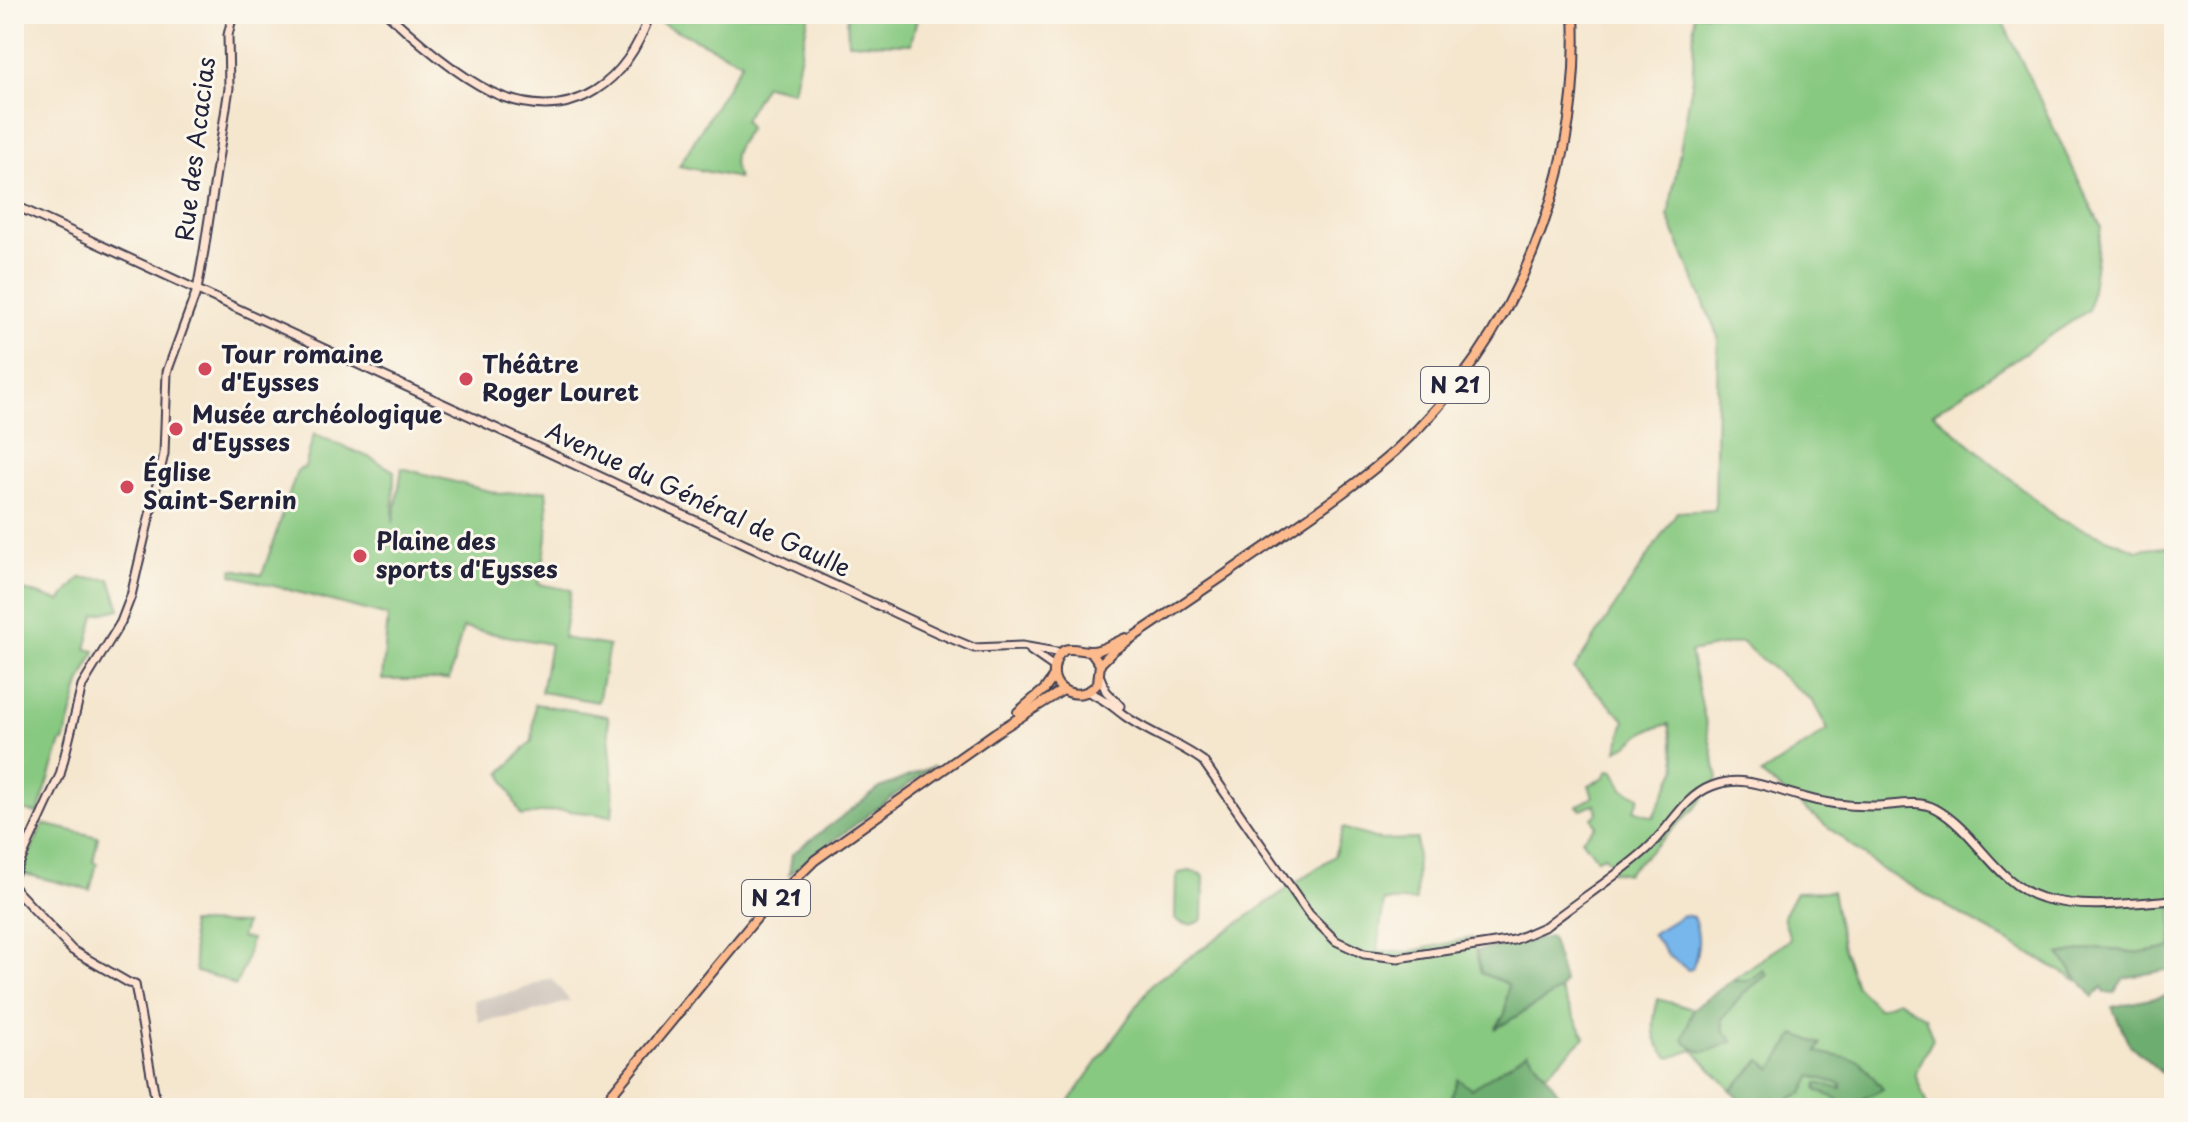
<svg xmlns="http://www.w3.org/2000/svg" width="2188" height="1122" font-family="'Playpen Sans',sans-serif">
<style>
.industrial{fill:#ccc2b9}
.green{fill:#88c981;stroke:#55765e;stroke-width:2}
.forest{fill:#6ead6f;stroke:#486855;stroke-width:2}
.water{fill:#77b7eb;stroke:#4c6c93;stroke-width:2}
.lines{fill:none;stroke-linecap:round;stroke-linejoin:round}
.secondary-casing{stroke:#423f51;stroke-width:11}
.primary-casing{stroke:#423f51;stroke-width:12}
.secondary{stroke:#fee3d1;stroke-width:7}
.primary{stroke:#fcba8d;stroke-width:8}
.poi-dot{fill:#d1495b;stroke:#fbf7ec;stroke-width:3}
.labels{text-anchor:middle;stroke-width:6;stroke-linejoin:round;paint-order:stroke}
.shield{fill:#fbf7ec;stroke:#636270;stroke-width:2}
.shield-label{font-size:22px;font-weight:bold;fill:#22223b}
.street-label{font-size:24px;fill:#22223b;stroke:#fbf7ec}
.poi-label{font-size:24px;font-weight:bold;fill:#22223b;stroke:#fbf7ec;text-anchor:start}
</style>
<rect width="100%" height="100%" fill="#fbf7ec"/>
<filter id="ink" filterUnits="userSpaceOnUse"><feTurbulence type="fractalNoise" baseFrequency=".0125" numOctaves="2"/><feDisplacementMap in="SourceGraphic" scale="16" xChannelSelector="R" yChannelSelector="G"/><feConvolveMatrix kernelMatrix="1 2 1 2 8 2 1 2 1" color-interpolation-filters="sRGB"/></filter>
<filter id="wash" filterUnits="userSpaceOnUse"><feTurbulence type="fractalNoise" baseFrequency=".006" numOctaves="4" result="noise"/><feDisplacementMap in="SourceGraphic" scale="32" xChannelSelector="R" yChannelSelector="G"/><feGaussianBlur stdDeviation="1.8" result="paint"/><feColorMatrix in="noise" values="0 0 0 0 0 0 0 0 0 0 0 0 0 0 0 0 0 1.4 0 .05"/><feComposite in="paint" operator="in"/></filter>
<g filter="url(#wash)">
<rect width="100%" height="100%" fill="#f5e6ce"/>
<path class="industrial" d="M551,978L570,1001L523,1015L479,1022L474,1000L514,992Z"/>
<g class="green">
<path d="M656,14H809L793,91L765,85L744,120L749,128C736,148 728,154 738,178L679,166L742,62L655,20Z"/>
<path d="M847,14H904V17L917,18L911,44L848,43Z"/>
<path d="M1694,14H1999L2101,227L2089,310L1933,413L2058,519L2137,550L2174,546L2172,948L2141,953L2098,948L2060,955L2078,981L1881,869L1761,774L1828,730L1813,702L1741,642L1690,652L1718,778L1696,807L1626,874L1611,871V862L1604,856L1597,859L1582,839L1596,826L1592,818L1598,813L1595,804L1581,810L1577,806L1593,797L1589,785L1604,778L1608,770L1614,771L1623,789L1640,797L1634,810L1653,817L1677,768L1669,724L1648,730L1626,746L1617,750L1625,720L1574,669L1677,512L1715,510L1718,337L1668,217L1693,78Z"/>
<path d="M314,434L373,459L394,471L393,523L402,468L500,494L546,490C550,526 547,550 538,584L571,590L563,638L609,646L598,702L541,692L550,644L463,628L449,680H382L388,616L232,575L233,569L262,575L297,471L305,467Z"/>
<path d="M80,578L110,579L120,609L95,615L86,649L95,651L80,683L64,742H61L38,813L14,809V587L60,601Z"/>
<path d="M535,704L608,716C609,751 616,782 612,816L560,810L521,816L501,773L532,741Z"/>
<path d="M43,824L98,837L93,862L97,863L90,890L21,873Z"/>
<path d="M1343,828L1380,840L1417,839L1416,901H1384L1377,951L1408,952L1472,938L1481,973L1508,984L1505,1014L1497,1028L1560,990L1585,1037L1546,1074L1528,1053L1449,1103L1452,1108H1065L1153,983L1334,856Z"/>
<path d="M1190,871L1201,874L1204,877L1203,919C1195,926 1183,926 1175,919L1176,877L1179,873Z"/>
<path d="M1832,891L1842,944L1856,986L1878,1008L1898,1000L1925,1017L1933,1039L1915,1073L1928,1108H1854L1850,1105L1883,1089L1816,1052L1820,1044L1772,1070L1761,1060L1731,1090L1693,1050L1670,1058C1649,1042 1652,1022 1658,999L1693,1009L1683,1039L1733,1042L1724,1031L1722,1019L1745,992L1767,975L1764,970L1748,981H1731L1790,939L1783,916L1796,892Z"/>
<path d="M190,923L245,924L241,938L251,939L244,967L235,986L221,978L196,972Z"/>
<path d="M1811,1076L1841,1084L1838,1099L1846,1108H1780L1788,1099L1803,1093Z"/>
</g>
<g class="forest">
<path d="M934,766L789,874L792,854L880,788Z"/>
<path d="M2172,936H2174V975L2172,969L2124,978L2114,993L2105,992L2102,987L2093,997L2059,955L2098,948L2141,953L2172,948Z"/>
<path d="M1551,937L1564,981L1560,990L1495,1029L1505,1014L1508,984L1481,973L1476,951Z"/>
<path d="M1764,970L1767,975L1745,992L1722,1019L1724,1031L1733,1041C1711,1050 1701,1060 1683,1039L1693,1009L1731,981H1748Z"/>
<path d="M2174,994V1084L2129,1044L2112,1007Z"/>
<path d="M1795,1034L1821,1044L1817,1052L1860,1061L1883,1089L1850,1105L1854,1108H1846L1838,1099L1816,1090L1817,1083L1841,1089V1084L1812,1076L1803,1093L1788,1099L1780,1108H1747L1731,1090L1761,1060L1772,1069Z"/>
<path d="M1528,1052L1570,1108H1518L1513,1103L1507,1108H1452L1449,1103L1458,1079L1471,1089Z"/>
</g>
<path class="water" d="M1683,915L1693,917C1701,936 1699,950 1692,969L1688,970L1667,954L1652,934Z"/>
</g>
<g filter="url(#ink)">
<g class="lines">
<g class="secondary-casing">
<g id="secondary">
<path d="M388,14C418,42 464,82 503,97C576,123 627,81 650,14"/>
<path d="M14,205L938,633L974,648L1022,646L1062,653"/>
<path d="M1031,651L1054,667"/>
<path d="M1100,677L1106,691L1120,706"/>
<path d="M1088,692C1104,698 1113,707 1125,716C1150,734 1179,743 1203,761L1309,914L1336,941L1364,954L1398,958L1514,940L1546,926C1579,900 1616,877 1647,849C1669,830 1683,797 1712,786C1744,774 1768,788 1799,796C1822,803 1847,806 1871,806C1892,807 1916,798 1936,809C1976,831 1996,884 2042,898C2086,910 2129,903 2174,900"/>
<path d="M14,875L60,775L82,686L121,622L131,596L164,454L167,372L197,290L204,251L229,88L228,35L233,14"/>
<path d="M14,888L72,950L129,983L135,984L157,1108"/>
</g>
</g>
<g class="primary-casing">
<g id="primary">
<path d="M1091,651L1100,664L1098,683C1082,704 1047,692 1055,664C1061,641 1076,651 1091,651C1101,652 1117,641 1126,638"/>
<path d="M1100,664L1114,650C1169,613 1225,575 1280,537C1319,510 1360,482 1396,450C1516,340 1582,176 1574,14"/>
<path d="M1018,712L1045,689L1054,676"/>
<path d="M600,1108L759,915L815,860L995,733L1063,690"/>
</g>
</g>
<use href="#secondary" class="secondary"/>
<use href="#primary" class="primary"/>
</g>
</g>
<g class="poi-dot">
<circle cx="205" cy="369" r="8"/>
<circle cx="466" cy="379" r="8"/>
<circle cx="176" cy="429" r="8"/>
<circle cx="127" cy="487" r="8"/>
<circle cx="360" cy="556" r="8"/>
</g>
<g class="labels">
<g class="shield">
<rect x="1421" y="367" width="68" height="36" rx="6"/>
<rect x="742" y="880" width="68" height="36" rx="6"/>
</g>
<g class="shield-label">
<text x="1455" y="393">N 21</text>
<text x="776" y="906">N 21</text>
</g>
<g class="street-label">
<text transform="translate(196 149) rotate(-83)" y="8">Rue des Acacias</text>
<text transform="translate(698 500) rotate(25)" y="8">Avenue du Général de Gaulle</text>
</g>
<g class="poi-label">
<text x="221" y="363">Tour romaine<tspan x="221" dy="28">d'Eysses</tspan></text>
<text x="482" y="373">Théâtre<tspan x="482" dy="28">Roger Louret</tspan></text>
<text x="192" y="423">Musée archéologique<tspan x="192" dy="28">d'Eysses</tspan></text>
<text x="143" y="481">Église<tspan x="143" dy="28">Saint-Sernin</tspan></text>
<text x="376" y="550">Plaine des<tspan x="376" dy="28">sports d'Eysses</tspan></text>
</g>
</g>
<rect width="2188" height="1122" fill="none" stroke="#fbf7ec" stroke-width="48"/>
</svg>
